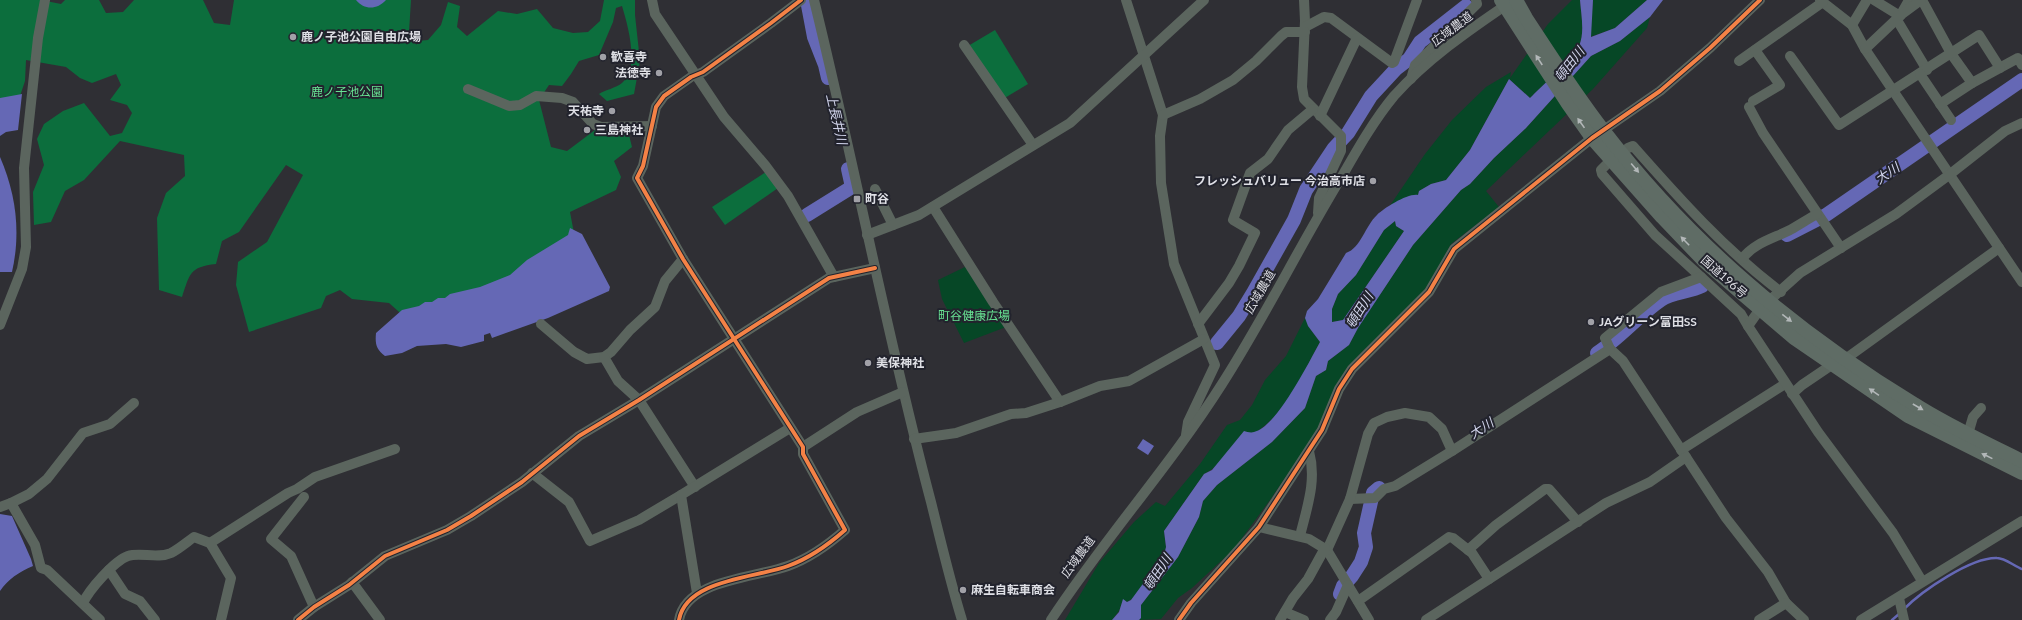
<svg xmlns="http://www.w3.org/2000/svg" width="2022" height="620" font-family="Lato,'Noto Sans JP',sans-serif">
<style>
.green{fill:#064726}
.forest{fill:#0c6e3d}
.water{fill:#6568b5;fill-rule:evenodd}
.lines{fill:none;stroke-linecap:round;stroke-linejoin:round}
.stream{stroke:#6568b5;stroke-width:2.5}
.river{stroke:#6568b5;stroke-width:14}
.minor{stroke:#5b655e;stroke-width:10}
.highway{stroke:#5f6c65;stroke-width:14}
.cycleway-casing{stroke:#22232d;stroke-width:6}
.cycleway{stroke:#f48246;stroke-width:4}
.oneway{fill:#b2b7b8}
.poi-dot{fill:#a1a1a7;stroke:#22232d;stroke-width:1.5}
.labels{text-anchor:middle;stroke-width:4;stroke-linejoin:round;paint-order:stroke}
.street-label{font-size:12px;fill:#dedfe5;stroke:#22232d}
.poi-label{font-size:12px;font-weight:bold;fill:#dedfe5;stroke:#22232d;text-anchor:start}
.park-label{font-size:12px;fill:#68e293;stroke:#22232d}
.water-label{font-size:13px;font-style:italic;fill:#d2d5ec;stroke:#22232d}
</style>
<rect width="100%" height="100%" fill="#2f2f34"/>
<g class="green">
<path d="M1572,0H1580C1581,14 1585,33 1579,46C1575,56 1540,88 1530,98L1509,79L1470,150L1446,180L1431,184L1419,191L1418,195L1389,207L1425,154L1452,120L1486,87L1511,72L1510,78L1548,24Z"/>
<path d="M1593,0H1647L1615,28L1590,37Z"/>
<path d="M1650,17L1647,28L1593,89L1486,191L1499,207L1451,244L1426,290L1359,355L1319,428L1270,500L1234,549L1192,588L1178,598L1161,619L1139,620L1141,617V605L1178,557L1199,517L1203,501L1217,485L1272,442L1305,408L1316,376L1326,370L1328,361L1349,345L1358,328L1413,245L1461,190L1470,184L1494,158L1526,128L1591,56L1620,41Z"/>
<path d="M1395,221L1396,226L1404,231L1343,320L1332,322V309L1338,294L1356,275L1384,230Z"/>
<path d="M967,266L1006,327L964,343L942,299L938,280Z"/>
<path d="M1306,316L1308,326L1320,342C1307,365 1296,391 1279,411C1267,427 1248,437 1232,450C1223,458 1215,469 1204,474L1164,531L1166,547L1164,555L1133,598L1127,602L1123,600L1119,611L1112,620H1065L1099,563L1134,522L1156,502L1165,506L1200,464L1227,425L1240,420L1252,405L1265,380L1286,356Z"/>
</g>
<g class="forest">
<path d="M0,0H41L61,4L65,0H99L106,13L123,12L134,0H203L214,23L230,25L234,0H411L409,32L417,41L428,40L441,25L448,2L460,6L457,27L467,36L498,11L517,14L537,9L553,28L573,33L588,32L600,21L604,0H635V15L640,61L634,94L607,101L599,94C605,90 616,88 622,83C640,68 628,26 622,6L616,8L613,22L599,55L579,61L571,74L562,86L549,85L539,100L551,147L567,151L595,130L614,131L629,135L632,147L614,161L621,177L616,190L570,212L576,244L512,284L407,319L389,303L352,299L340,290L326,296L321,308L249,332L236,285L238,262L267,242L303,175L286,165L239,232L222,241L216,264C189,267 190,274 182,297L159,290L157,218L166,193L185,176L184,155L120,141L84,180L65,191L51,222L34,225L33,192L44,165L37,139L44,124L63,111L84,103L110,136L122,133L132,113L127,105L110,100L121,85L116,74L92,83L80,78L66,67L26,60L25,81L16,108L0,110Z"/>
<path d="M995,30L1028,84L1003,99L968,46Z"/>
<path d="M766,172L778,188L725,225L712,207Z"/>
</g>
<g class="water">
<path d="M356,0H386C377,10 364,10 356,0Z"/>
<path d="M1580,0H1593L1591,37L1615,28L1647,0H1663L1650,17L1620,41L1591,56L1526,128L1494,158L1470,184L1461,190L1413,245L1358,328L1349,345L1328,361L1326,370L1316,376L1305,408L1272,442L1217,485L1203,501L1199,517L1178,557L1141,605V618L1139,620H1112L1119,612L1123,599L1127,602L1131,600L1164,555L1166,547L1164,531L1204,474L1212,470L1244,431C1247,432 1251,433 1254,432C1276,428 1309,362 1320,342L1308,326L1305,318L1307,311L1318,299L1346,253C1361,248 1365,226 1377,215C1384,208 1408,193 1418,195L1419,191L1431,184L1446,180L1470,150L1509,79L1530,98C1540,88 1575,56 1579,46C1585,33 1581,14 1580,0ZM1395,221L1396,226L1404,231L1343,320L1332,322V309L1338,294L1356,275L1384,230Z"/>
<path d="M22,94L18,130L6,132L0,136V98Z"/>
<path d="M0,157C16,194 21,232 12,272H0Z"/>
<path d="M570,228L582,234L610,287L609,291L548,318L492,338L490,333L484,335V341L461,347L446,344L417,346L402,353L385,356C376,349 375,344 376,333L402,310L419,306L425,302H432L438,298H445L450,294L480,287L510,275L527,260L568,235Z"/>
<path d="M1143,439L1154,446L1148,455L1137,448Z"/>
<path d="M0,514L12,516L31,559L33,566C19,572 8,579 0,591Z"/>
</g>
<g class="lines">
<g class="stream">
<path d="M1904,609C1922,591 1971,557 1997,558C2005,558 2014,566 2022,569"/>
<path d="M1892,620L1899,614"/>
</g>
<g class="river">
<path d="M807,0L814,37L825,65L828,78"/>
<path d="M807,215L852,187L848,169"/>
<path d="M1787,235L1826,215L2022,80"/>
<path d="M1217,343L1239,316L1253,293L1294,220L1306,190L1334,148L1348,133L1371,96L1396,69L1409,59L1420,42L1466,6"/>
<path d="M1597,353C1621,337 1639,315 1661,300C1671,293 1690,292 1702,286"/>
<path d="M1340,594L1343,586L1352,576L1361,562L1366,547L1364,533L1373,493L1379,488"/>
</g>
<g class="minor">
<path d="M652,0L655,14L724,117L765,165L788,196L834,277"/>
<path d="M814,0C855,167 887,336 931,502C941,542 950,581 962,620"/>
<path d="M1126,0L1163,115L1160,136L1161,183L1174,264L1215,365L1188,422L1186,435"/>
<path d="M1304,0L1305,21L1302,87L1304,99L1341,136V151L1319,198L1318,213"/>
<path d="M1820,0L1852,25L1865,49L2022,282"/>
<path d="M1874,0L1900,16L1909,0"/>
<path d="M1922,0L1952,55L1972,83L2018,58L2022,65"/>
<path d="M1897,20L1927,70"/>
<path d="M1852,25L1867,0"/>
<path d="M1305,27L1324,17L1331,18L1392,63L1394,62L1417,0"/>
<path d="M964,45L1033,145"/>
<path d="M1865,49L1902,14L1921,0"/>
<path d="M1790,56L1839,125L1979,35L2000,68"/>
<path d="M1739,61L1823,2"/>
<path d="M1920,74L1951,120"/>
<path d="M1411,79L1415,65L1477,4L1476,0"/>
<path d="M468,89L509,106L520,105L536,96L562,98L573,102L593,124L601,127L652,126"/>
<path d="M1753,101L1780,85L1755,50"/>
<path d="M1940,104L1972,83"/>
<path d="M1749,107L1763,133L1841,248"/>
<path d="M1163,115L1200,99L1233,80L1256,61L1281,36L1286,32H1305"/>
<path d="M1320,116L1357,38"/>
<path d="M1628,148L1633,146C1678,197 1725,250 1781,292"/>
<path d="M1606,165L1601,170L1602,174L1655,235L1701,277"/>
<path d="M875,189L893,225"/>
<path d="M933,207L993,302L1060,402"/>
<path d="M867,235L919,215L1070,123L1204,0"/>
<path d="M1742,259C1754,243 1772,239 1790,230C1799,225 1808,219 1817,214"/>
<path d="M541,324L574,352L587,359L604,357L611,352L630,330L655,307L665,281L683,259"/>
<path d="M1198,324L1229,283L1239,266L1255,233L1233,220L1250,173L1268,159L1288,130L1313,109"/>
<path d="M0,325L22,269L26,247L24,168L38,38L45,0"/>
<path d="M1748,326L1741,314L1701,277L1661,292L1605,338L1610,349L1623,361L1726,518L1768,572L1786,603L1804,620"/>
<path d="M604,357L618,381L639,400L695,487"/>
<path d="M1844,360L1999,248"/>
<path d="M1792,394L1802,385L1833,364"/>
<path d="M1968,434L1973,417L1981,408"/>
<path d="M914,439L956,433L1011,414L1026,413L1060,402L1100,386L1129,381L1204,339"/>
<path d="M803,447L857,412L903,392"/>
<path d="M1681,450L1785,384"/>
<path d="M532,473L569,502L590,541L639,520L681,495"/>
<path d="M304,497L271,539L291,556L314,607"/>
<path d="M1350,499L1375,498L1384,489L1395,486L1452,451L1610,349"/>
<path d="M11,503L29,494L47,479L83,433L110,424L134,403"/>
<path d="M0,507L11,503L35,545L41,568L47,570L100,620"/>
<path d="M1259,527L1309,539L1327,550L1369,620"/>
<path d="M1300,536C1307,507 1317,481 1309,451"/>
<path d="M1327,550L1350,499L1368,434L1374,423L1387,417L1405,413L1429,417L1442,429L1452,451"/>
<path d="M1468,550L1496,525L1545,489H1549L1578,522"/>
<path d="M109,570L125,594L140,601L155,620"/>
<path d="M1922,581L1893,533L1818,432L1748,326L1760,309L1800,273L1896,214L1949,175L2005,131L2022,123"/>
<path d="M352,582L380,620"/>
<path d="M697,593L681,495L790,428"/>
<path d="M1899,598L1904,620"/>
<path d="M1358,601L1449,537L1453,538L1472,553L1489,579"/>
<path d="M83,603C89,590 114,561 128,556C140,552 158,559 171,553C179,549 187,542 194,537L210,543"/>
<path d="M1285,612L1304,620"/>
<path d="M221,620L231,578L210,543L288,493L297,489L315,477L395,449"/>
<path d="M298,620L314,607L349,585L385,556L447,530L471,516L522,482L579,436L639,400L829,278L875,268"/>
<path d="M679,620C686,579 756,578 788,566C810,558 828,545 845,530L803,454V447L683,259L637,178L643,166L656,107L664,96L691,77L703,72L771,23L801,0"/>
<path d="M1051,620C1104,539 1170,466 1222,384C1265,317 1300,245 1341,178C1357,150 1374,120 1394,96C1426,60 1469,30 1509,3"/>
<path d="M1179,620L1191,603L1259,527L1322,430L1339,389L1352,369L1429,292L1454,249L1592,138L1660,91L1710,48L1760,0"/>
<path d="M1280,620L1293,598L1308,579L1325,548"/>
<path d="M1330,620L1336,612L1348,585"/>
<path d="M1426,620L1606,503L1650,482L1686,457"/>
<path d="M1759,620L1786,603"/>
<path d="M1861,620L2022,521"/>
</g>
<g class="highway">
<path d="M1501,0L1568,104L1592,138L1662,217L1705,262L1794,338L1908,416L2022,473"/>
<path d="M1516,0L1526,18C1551,56 1575,94 1603,130C1690,243 1793,330 1914,404C1948,426 1986,443 2022,461"/>
</g>
<g class="cycleway-casing">
<g id="cycleway">
<path d="M298,620L314,607L349,585L385,556L447,530L471,516L522,482L579,436L639,400L829,278L875,268"/>
<path d="M679,620C686,579 756,578 788,566C810,558 828,545 845,530L803,454V447L683,259L637,178L643,166L656,107L664,96L691,77L703,72L771,23L801,0"/>
<path d="M1179,620L1191,603L1259,527L1322,430L1339,389L1352,369L1429,292L1454,249L1592,138L1660,91L1710,48L1760,0"/>
</g>
</g>
<use href="#cycleway" class="cycleway"/>
</g>
<defs><path id="oneway-solid" d="M-6-.8H1V-3.2L6.5 0L1 3.2V.8H-6Z"/></defs>
<g class="oneway">
<use href="#oneway-solid" transform="translate(1539 60) rotate(-123)"/>
<use href="#oneway-solid" transform="translate(1581 123) rotate(-125)"/>
<use href="#oneway-solid" transform="translate(1635 168) rotate(50)"/>
<use href="#oneway-solid" transform="translate(1685 241) rotate(-134)"/>
<use href="#oneway-solid" transform="translate(1787 318) rotate(38)"/>
<use href="#oneway-solid" transform="translate(1874 392) rotate(-146)"/>
<use href="#oneway-solid" transform="translate(1918 407) rotate(30)"/>
<use href="#oneway-solid" transform="translate(1987 456) rotate(-154)"/>
</g>
<g class="poi-dot">
<circle cx="293" cy="37" r="4"/>
<circle cx="603" cy="57" r="4"/>
<circle cx="659" cy="73" r="4"/>
<circle cx="612" cy="111" r="4"/>
<circle cx="587" cy="130" r="4"/>
<circle cx="1373" cy="181" r="4"/>
<rect x="853" y="195" width="8" height="8" rx="2"/>
<circle cx="1591" cy="322" r="4"/>
<circle cx="868" cy="363" r="4"/>
<circle cx="963" cy="590" r="4"/>
</g>
<g class="labels">
<g class="street-label">
<text transform="translate(1452 29) rotate(-37)" y="4">広域農道</text>
<text transform="translate(1724 277) rotate(41)" y="4">国道196号</text>
<text transform="translate(1260 292) rotate(-60)" y="4">広域農道</text>
<text transform="translate(1078 557) rotate(-54)" y="4">広域農道</text>
</g>
<g class="poi-label">
<text x="301" y="41">鹿ノ子池公園自由広場</text>
<text x="611" y="61">歓喜寺</text>
<text x="651" y="77" text-anchor="end">法徳寺</text>
<text x="604" y="115" text-anchor="end">天祐寺</text>
<text x="595" y="134">三島神社</text>
<text x="1365" y="185" text-anchor="end">フレッシュバリュー 今治高市店</text>
<text x="865" y="203">町谷</text>
<text x="1599" y="326">JAグリーン富田SS</text>
<text x="876" y="367">美保神社</text>
<text x="971" y="594">麻生自転車商会</text>
</g>
<g class="park-label">
<text x="347" y="96">鹿ノ子池公園</text>
<text x="974" y="320">町谷健康広場</text>
</g>
<g class="water-label">
<text transform="translate(1569 64) rotate(-52)" y="5">頓田川</text>
<text transform="translate(837 119) rotate(77)" y="5">上長井川</text>
<text transform="translate(1887 173) rotate(-34)" y="5">大川</text>
<text transform="translate(1359 310) rotate(-58)" y="5">頓田川</text>
<text transform="translate(1481 428) rotate(-33)" y="5">大川</text>
<text transform="translate(1157 572) rotate(-57)" y="5">頓田川</text>
</g>
</g>
</svg>
